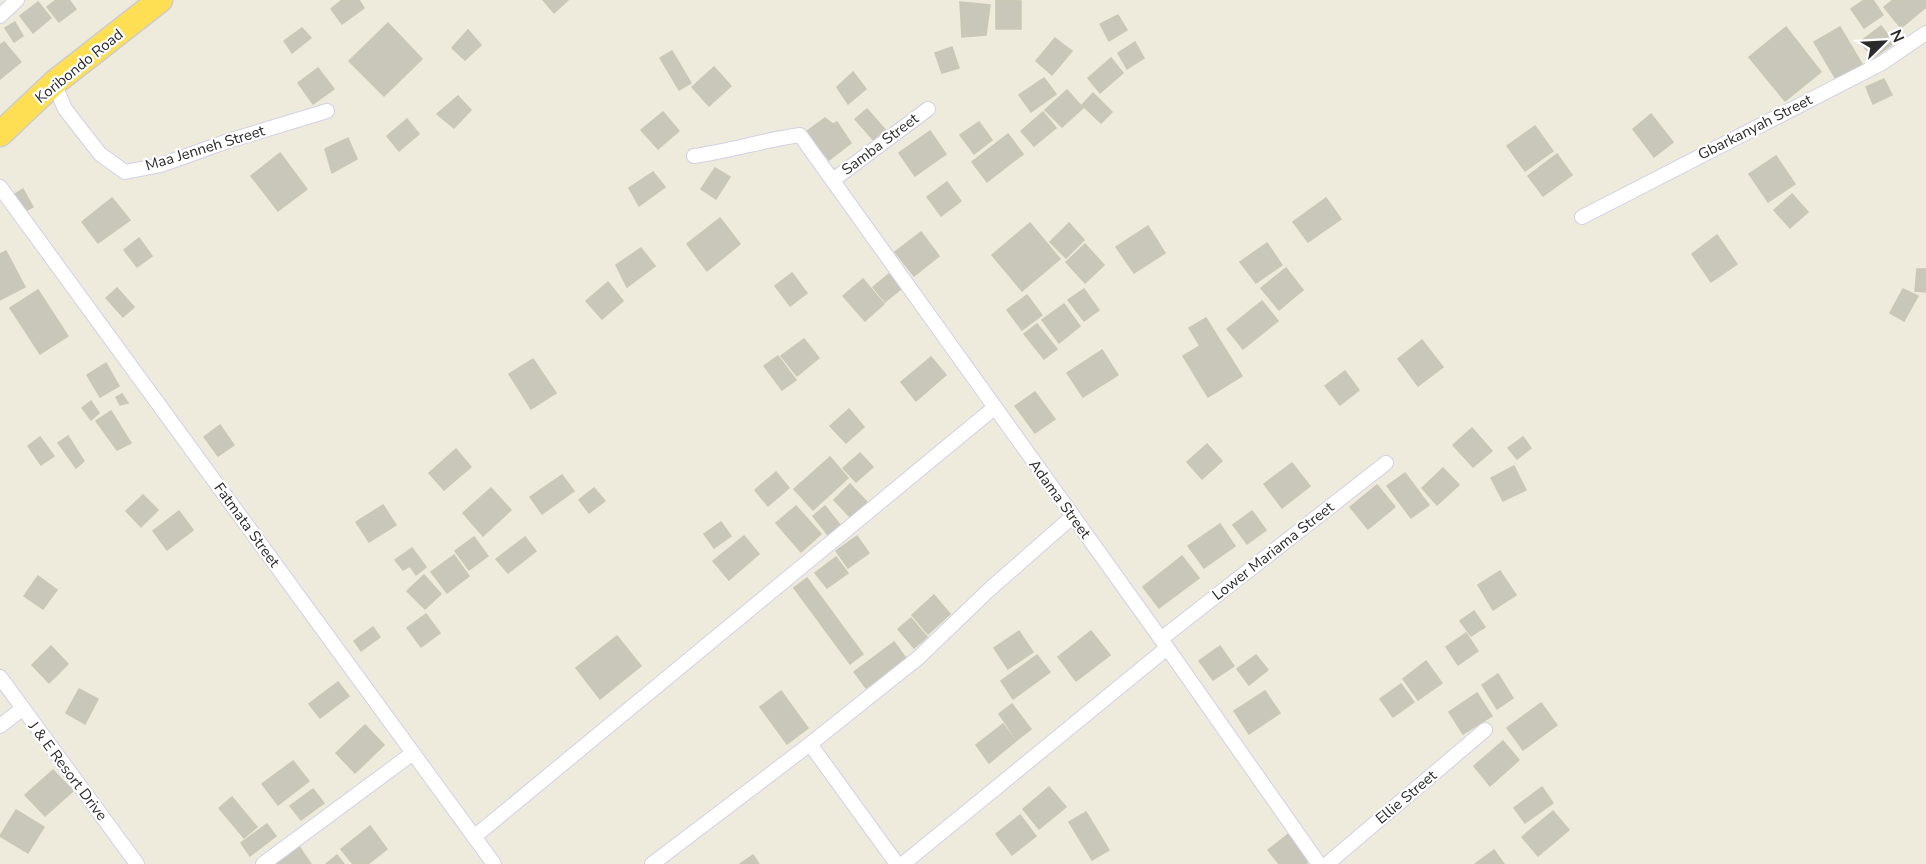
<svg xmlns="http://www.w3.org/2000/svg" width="1926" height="864" font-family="'Nunito Sans',sans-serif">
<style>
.building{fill:#c9c7ba;stroke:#cac7b5;stroke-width:1.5}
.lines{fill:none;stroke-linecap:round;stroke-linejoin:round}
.minor-casing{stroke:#d1d1e5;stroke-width:16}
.trunk-casing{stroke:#ccc;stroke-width:27}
.minor{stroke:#fff;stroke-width:14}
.trunk{stroke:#fedf54;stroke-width:24}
.labels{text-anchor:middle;stroke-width:4.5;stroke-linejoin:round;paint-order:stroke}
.street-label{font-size:15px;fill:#2b2b2b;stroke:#fff}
</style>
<rect width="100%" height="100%" fill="#eeeadc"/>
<g class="building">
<path d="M56,0H69L76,9L59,22L47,7Z"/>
<path d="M342,0H359L364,8L342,24L331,9Z"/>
<path d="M543,0H568L554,13Z"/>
<path d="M996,0L1021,1V29H996Z"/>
<path d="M1864,0H1873L1883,15L1864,28L1851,9Z"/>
<path d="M1893,0H1926V7L1901,28L1884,7Z"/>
<path d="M38,2L51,18L33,33L20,16Z"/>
<path d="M960,2L990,5L986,35L962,37Z"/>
<path d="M1118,15L1127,30L1109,41L1100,24Z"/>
<path d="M15,22L23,36L14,42L5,28Z"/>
<path d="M388,23L422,59L384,96L349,61Z"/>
<path d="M1881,26L1894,43L1873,58L1860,42Z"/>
<path d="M1786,27L1821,72L1785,101L1749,57Z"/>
<path d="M1840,27L1862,64L1836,79L1814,42Z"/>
<path d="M302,28L311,38L292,53L284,41Z"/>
<path d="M468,30L481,45L465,60L452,48Z"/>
<path d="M1055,38L1072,51L1052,75L1036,61Z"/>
<path d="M4,42L21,62L0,79V45Z"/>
<path d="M1135,42L1144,58L1127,69L1118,53Z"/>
<path d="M952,47L959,68L942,73L935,53Z"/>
<path d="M672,51L691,83L679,90L660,58Z"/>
<path d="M1111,58L1123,73L1100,93L1088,78Z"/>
<path d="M714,67L731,86L709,106L692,87Z"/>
<path d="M318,68L334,89L313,104L298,83Z"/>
<path d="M853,72L866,89L848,104L837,87Z"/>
<path d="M1044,78L1056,94L1031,112L1019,95Z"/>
<path d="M1884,79L1892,95L1873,104L1866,87Z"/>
<path d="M1067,90L1083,108L1062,127L1045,110Z"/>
<path d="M1093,93L1112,112L1101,123L1082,105Z"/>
<path d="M458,96L471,110L454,128L437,114Z"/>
<path d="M867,109L888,133L876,143L855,119Z"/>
<path d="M663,112L679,131L658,149L641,130Z"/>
<path d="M1043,112L1056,128L1034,146L1021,131Z"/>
<path d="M1651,114L1673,142L1654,157L1633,129Z"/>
<path d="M825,118L833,124L837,122L851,143L829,160L806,132Z"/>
<path d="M407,119L419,134L399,151L387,136Z"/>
<path d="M979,122L992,140L974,154L960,135Z"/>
<path d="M1535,126L1553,151L1525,171L1507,146Z"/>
<path d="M930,131L946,154L915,176L899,153Z"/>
<path d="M1008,134L1023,154L987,182L972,162Z"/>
<path d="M348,138L357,159L332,173L325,149Z"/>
<path d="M280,153L307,189L278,211L251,176Z"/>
<path d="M1557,154L1572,175L1543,196L1528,176Z"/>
<path d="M1776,156L1795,184L1768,202L1749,174Z"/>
<path d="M715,168L730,177L716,199L701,189Z"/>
<path d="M653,172L665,187L639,206L629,188Z"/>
<path d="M947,182L961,201L941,216L927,197Z"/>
<path d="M23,189L33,207L22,213L12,196Z"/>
<path d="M1792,194L1808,212L1790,228L1774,210Z"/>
<path d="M112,198L130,220L98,243L82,222Z"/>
<path d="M1326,198L1341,219L1308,242L1293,222Z"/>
<path d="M720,218L740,244L707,271L687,244Z"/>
<path d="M1030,223L1060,259L1022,291L992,255Z"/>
<path d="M1069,223L1084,240L1066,258L1050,242Z"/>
<path d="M1148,226L1165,253L1134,273L1116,247Z"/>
<path d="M921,232L939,256L914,276L895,252Z"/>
<path d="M1717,235L1737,264L1711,282L1692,254Z"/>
<path d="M139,238L152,256L137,267L124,250Z"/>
<path d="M1267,243L1282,265L1256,283L1240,262Z"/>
<path d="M1085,244L1104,265L1085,283L1066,262Z"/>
<path d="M641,248L655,266L627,287L616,265Z"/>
<path d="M6,251L25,287L0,300V254Z"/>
<path d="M1286,268L1303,290L1279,310L1261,288Z"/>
<path d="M1917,269H1926V292L1915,291Z"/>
<path d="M792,273L807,293L790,306L775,286Z"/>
<path d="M889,274L901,289L885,302L873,287Z"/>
<path d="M863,279L884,304L865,321L843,296Z"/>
<path d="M608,282L623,301L602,319L586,301Z"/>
<path d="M117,288L134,307L123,317L106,298Z"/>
<path d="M1084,289L1099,310L1084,321L1068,300Z"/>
<path d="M1903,289L1918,296L1904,321L1890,313Z"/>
<path d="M38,290L68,336L40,354L10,308Z"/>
<path d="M1027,295L1042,315L1022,330L1007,310Z"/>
<path d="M1262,301L1278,321L1243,349L1227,329Z"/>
<path d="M1064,304L1080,326L1059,343L1042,320Z"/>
<path d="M1206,318L1242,376L1208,397L1183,356L1200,346L1189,328Z"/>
<path d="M1037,324L1057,349L1044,359L1024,334Z"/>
<path d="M804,339L819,358L797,376L781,356Z"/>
<path d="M1422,340L1443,367L1418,386L1398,359Z"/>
<path d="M1102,350L1118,375L1083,397L1067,373Z"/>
<path d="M778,356L796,380L782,390L764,366Z"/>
<path d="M931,357L946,375L916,401L901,382Z"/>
<path d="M533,359L556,393L531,409L509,374Z"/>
<path d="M106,363L119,386L100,397L87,375Z"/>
<path d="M1345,371L1359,390L1340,405L1325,386Z"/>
<path d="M1035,392L1055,419L1035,433L1015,406Z"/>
<path d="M122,394L128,403L120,405L116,397Z"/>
<path d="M91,401L99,413L91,420L82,408Z"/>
<path d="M849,409L864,427L846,443L830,426Z"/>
<path d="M111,411L131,443L117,450L96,421Z"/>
<path d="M220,425L234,445L218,456L204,437Z"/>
<path d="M1472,428L1492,451L1473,467L1453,445Z"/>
<path d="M68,436L84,461L76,468L58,443Z"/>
<path d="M40,437L54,456L41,465L28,446Z"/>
<path d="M1523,437L1531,448L1517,459L1508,448Z"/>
<path d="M1207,444L1222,461L1202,479L1187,462Z"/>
<path d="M456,449L471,467L444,490L429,473Z"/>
<path d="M860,453L873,467L856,482L843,468Z"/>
<path d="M830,457L848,478L813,510L794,489Z"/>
<path d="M1292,463L1310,486L1282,508L1264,484Z"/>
<path d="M1514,466L1526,490L1503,501L1491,478Z"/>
<path d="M1443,468L1459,485L1437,505L1422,488Z"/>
<path d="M776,472L789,488L768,506L755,490Z"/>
<path d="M1405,473L1429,505L1411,518L1387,486Z"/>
<path d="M562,475L574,491L542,514L530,497Z"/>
<path d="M850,484L867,502L851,518L834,500Z"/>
<path d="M1377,485L1395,507L1368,529L1350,507Z"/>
<path d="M491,488L511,510L483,536L463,513Z"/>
<path d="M594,488L605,501L589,513L579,500Z"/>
<path d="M143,495L158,510L141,527L126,511Z"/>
<path d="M383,505L396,525L369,542L356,522Z"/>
<path d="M796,506L821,534L801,552L776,523Z"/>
<path d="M825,506L840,525L828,535L813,516Z"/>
<path d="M179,511L193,530L167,550L153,531Z"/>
<path d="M1252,511L1266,530L1247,544L1233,525Z"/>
<path d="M721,522L731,536L714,548L704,534Z"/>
<path d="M1220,524L1235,546L1204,568L1188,546Z"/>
<path d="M744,536L759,554L729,580L713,561Z"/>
<path d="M857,536L869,553L848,568L836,551Z"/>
<path d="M474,537L488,556L469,570L455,551Z"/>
<path d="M525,537L536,551L508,573L496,559Z"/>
<path d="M412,548L426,567L416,575L410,566L403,570L395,560Z"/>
<path d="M454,555L469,576L447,593L431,572Z"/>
<path d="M1182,556L1199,578L1159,608L1143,587Z"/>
<path d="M836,557L848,573L827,588L815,573Z"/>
<path d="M1500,571L1516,595L1493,610L1478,585Z"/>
<path d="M424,575L441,594L425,609L407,591Z"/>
<path d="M38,576L57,590L43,609L24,596Z"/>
<path d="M807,578L863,654L850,664L794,588Z"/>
<path d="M934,595L950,614L928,634L912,615Z"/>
<path d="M1474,611L1485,627L1471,636L1460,621Z"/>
<path d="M426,614L440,633L421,647L407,628Z"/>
<path d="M911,618L927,637L914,648L898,629Z"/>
<path d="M373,627L380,637L361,651L354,641Z"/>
<path d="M1019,631L1033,652L1008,669L994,648Z"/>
<path d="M1091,631L1110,655L1076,681L1058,657Z"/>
<path d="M1466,633L1478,651L1458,665L1446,647Z"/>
<path d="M617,636L641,666L600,699L576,668Z"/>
<path d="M894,642L906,658L866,688L854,672Z"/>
<path d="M51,646L68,664L49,683L32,665Z"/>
<path d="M1220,646L1234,666L1213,680L1199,661Z"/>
<path d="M1037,655L1050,672L1013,699L1001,681Z"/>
<path d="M1256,655L1268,670L1249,685L1237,669Z"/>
<path d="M1426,661L1442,683L1418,700L1403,679Z"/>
<path d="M1498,674L1513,698L1497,709L1482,685Z"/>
<path d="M338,682L349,696L320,718L309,704Z"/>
<path d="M1401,684L1414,702L1393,717L1380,699Z"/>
<path d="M79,689L98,699L85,724L66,713Z"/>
<path d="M781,691L808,728L787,744L760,707Z"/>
<path d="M1265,691L1280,713L1249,734L1234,711Z"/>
<path d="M1477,693L1492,716L1463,734L1449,712Z"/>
<path d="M1541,703L1557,725L1523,750L1507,728Z"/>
<path d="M1012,704L1031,729L1017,740L999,714Z"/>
<path d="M1003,724L1016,741L989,763L976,745Z"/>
<path d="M365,725L384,745L355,773L336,753Z"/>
<path d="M1503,741L1519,760L1490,786L1474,766Z"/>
<path d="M293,761L309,781L278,805L262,784Z"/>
<path d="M53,770L73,791L45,816L25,795Z"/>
<path d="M1049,787L1066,807L1039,829L1023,809Z"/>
<path d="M1542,787L1553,803L1525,823L1514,808Z"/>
<path d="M313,789L324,803L301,820L290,806Z"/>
<path d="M232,797L257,827L244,838L219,808Z"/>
<path d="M16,810L44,827L28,853L0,836Z"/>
<path d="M1553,811L1569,830L1538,856L1522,837Z"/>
<path d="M1086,812L1109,850L1092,860L1069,822Z"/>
<path d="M1020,815L1036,836L1012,855L996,834Z"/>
<path d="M267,824L276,836L250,856L241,843Z"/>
<path d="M370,826L387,849L368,864H353L341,849Z"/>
<path d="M1291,832L1312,859L1305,864H1279L1268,850Z"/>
<path d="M298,845L311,864H270Z"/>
<path d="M1494,850L1504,864H1475Z"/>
<path d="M337,855L344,864H326Z"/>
<path d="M753,855L759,864H740Z"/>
</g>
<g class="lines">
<g class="minor-casing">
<g id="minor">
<path d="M0,16L17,0"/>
<path d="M54,83L65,109L100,154L125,172L161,165L228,141L327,111"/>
<path d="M694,156C730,151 764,140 800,135L1161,639L1319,864"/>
<path d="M833,180L928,109"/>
<path d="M0,187L494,864"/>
<path d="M1582,217L1882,63L1926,33"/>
<path d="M1161,639L1386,463"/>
<path d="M0,677L137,864"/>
<path d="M0,726L22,709"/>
<path d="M810,744L897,864"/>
<path d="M474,837L994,408"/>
<path d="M263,864L413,753"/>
<path d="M652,864L810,744L918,658L991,588L1072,517"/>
<path d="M903,864L1167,648"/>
<path d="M1327,864L1485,730"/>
</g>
</g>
<g class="trunk-casing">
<path id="trunk" d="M0,134L54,83L160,0"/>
</g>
<use href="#minor" class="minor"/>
<use href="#trunk" class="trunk"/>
</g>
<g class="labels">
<g class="street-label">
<text transform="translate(79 66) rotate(-39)" y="5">Koribondo Road</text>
<text transform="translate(1755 127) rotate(-27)" y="5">Gbarkanyah Street</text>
<text transform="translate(880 144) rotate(-37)" y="5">Samba Street</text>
<text transform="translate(205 148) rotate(-17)" y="5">Maa Jenneh Street</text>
<text transform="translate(1060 499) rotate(54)" y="5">Adama Street</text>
<text transform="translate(247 525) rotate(54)" y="5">Fatmata Street</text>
<text transform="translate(1273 551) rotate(-38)" y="5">Lower Mariama Street</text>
<text transform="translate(68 771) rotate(53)" y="5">J &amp; E Resort Drive</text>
<text transform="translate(1406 797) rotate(-40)" y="5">Ellie Street</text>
</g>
</g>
<g transform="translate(1884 42) rotate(66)" stroke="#ffffff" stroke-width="4.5" paint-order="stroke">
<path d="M0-4.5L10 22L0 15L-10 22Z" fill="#2b2b2b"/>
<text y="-9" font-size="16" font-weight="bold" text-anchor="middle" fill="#2b2b2b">N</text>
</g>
</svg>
